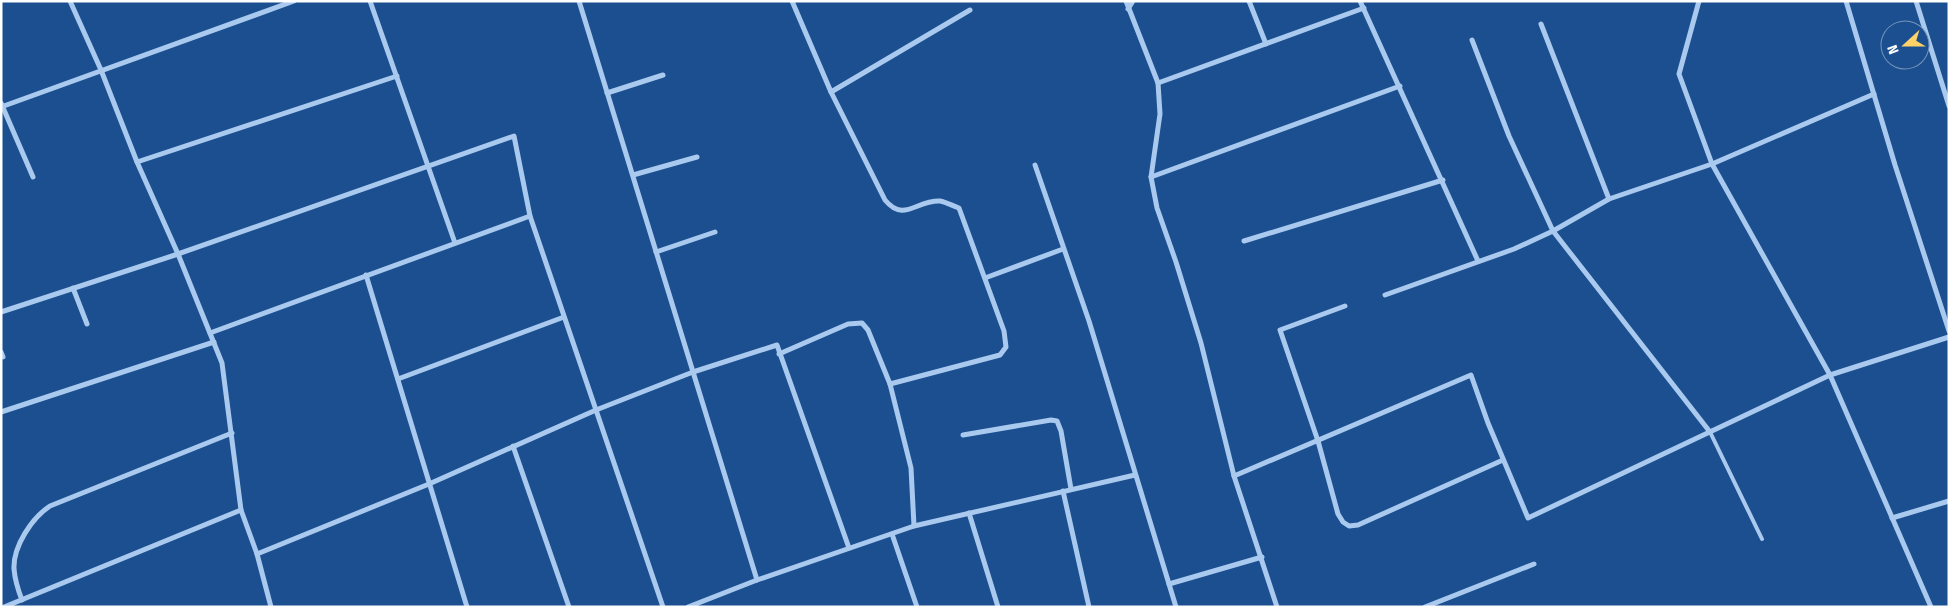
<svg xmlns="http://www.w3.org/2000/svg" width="1950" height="608" font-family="'Fira Sans Condensed',sans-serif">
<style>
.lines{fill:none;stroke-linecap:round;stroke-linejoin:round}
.service{stroke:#a9c9ee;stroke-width:4}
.minor{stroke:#a9c9ee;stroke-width:5}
</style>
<rect width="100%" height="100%" fill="#1b4f8f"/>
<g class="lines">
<path class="service" d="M1710,432L1762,539"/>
<g class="minor">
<path d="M70,1L101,70L137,162L178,254L222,363L241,510L257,554L271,607"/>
<path d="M370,1L455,243"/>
<path d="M579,1L757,580"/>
<path d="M792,1L831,92L885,200C904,223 916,200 940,201C946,202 953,206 959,208L1004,331L1006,347L1000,355L890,384"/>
<path d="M1126,1L1158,83L1160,114L1151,177L1157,208L1176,262L1201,343L1234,476L1277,607"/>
<path d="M1249,1L1266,44"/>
<path d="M1360,1L1478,261"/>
<path d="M1699,1L1679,74L1712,164L1830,375L1931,607"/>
<path d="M1846,1L1895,165L1949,331"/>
<path d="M1916,1L1949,106"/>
<path d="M1128,9L1133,1"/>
<path d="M1541,24L1609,199"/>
<path d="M1472,40L1509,136L1553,231L1710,432"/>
<path d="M1158,83L1364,8"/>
<path d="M831,92L970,10"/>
<path d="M607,93L663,75"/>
<path d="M1,103L33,177"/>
<path d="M1,107L294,1"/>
<path d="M137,162L397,76"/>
<path d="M1035,165L1089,321L1176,607"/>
<path d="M633,175L697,157"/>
<path d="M1151,177L1400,86"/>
<path d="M1244,241L1443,180"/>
<path d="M656,252L715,232"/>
<path d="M366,275L467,607"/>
<path d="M985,278L1063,249"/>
<path d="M73,288L87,324"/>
<path d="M1385,295L1514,249L1553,231L1609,199L1712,164L1874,94"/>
<path d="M1345,306L1280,330L1318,441L1338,514L1343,522L1349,526L1358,525L1503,460"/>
<path d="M1,312L178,254L514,136L530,216L663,607"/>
<path d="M210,333L530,216"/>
<path d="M1,352L3,357"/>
<path d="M779,354L848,324L862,323L868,330L890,384L911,468L914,526"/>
<path d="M398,379L564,317"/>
<path d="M1,412L214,342"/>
<path d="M963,435L1051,420L1057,421L1061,431L1071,489"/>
<path d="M513,446L569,607"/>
<path d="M1234,476L1471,375L1488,423L1528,518L1830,375L1949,337"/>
<path d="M1063,491L1089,607"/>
<path d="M969,513L998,607"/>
<path d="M1892,518L1949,501"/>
<path d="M892,534L917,607"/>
<path d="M257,554L429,484L596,410L693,372L777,345L849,548"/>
<path d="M1169,584L1262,557"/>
<path d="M22,600C18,590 15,580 14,569C13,546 32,518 50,506L232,433"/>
<path d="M4,607L241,510"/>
<path d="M688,607L757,580L914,526L1135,475"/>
<path d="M1425,607L1534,564"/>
</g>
</g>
<rect width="1950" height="608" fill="none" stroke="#ffffff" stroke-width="5"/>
<g transform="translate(1905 45) rotate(249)"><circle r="24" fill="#1b4f8f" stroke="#7695bc"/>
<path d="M0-4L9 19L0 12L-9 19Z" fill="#ffd166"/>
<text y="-8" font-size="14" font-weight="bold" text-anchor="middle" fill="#ffffff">N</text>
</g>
</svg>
